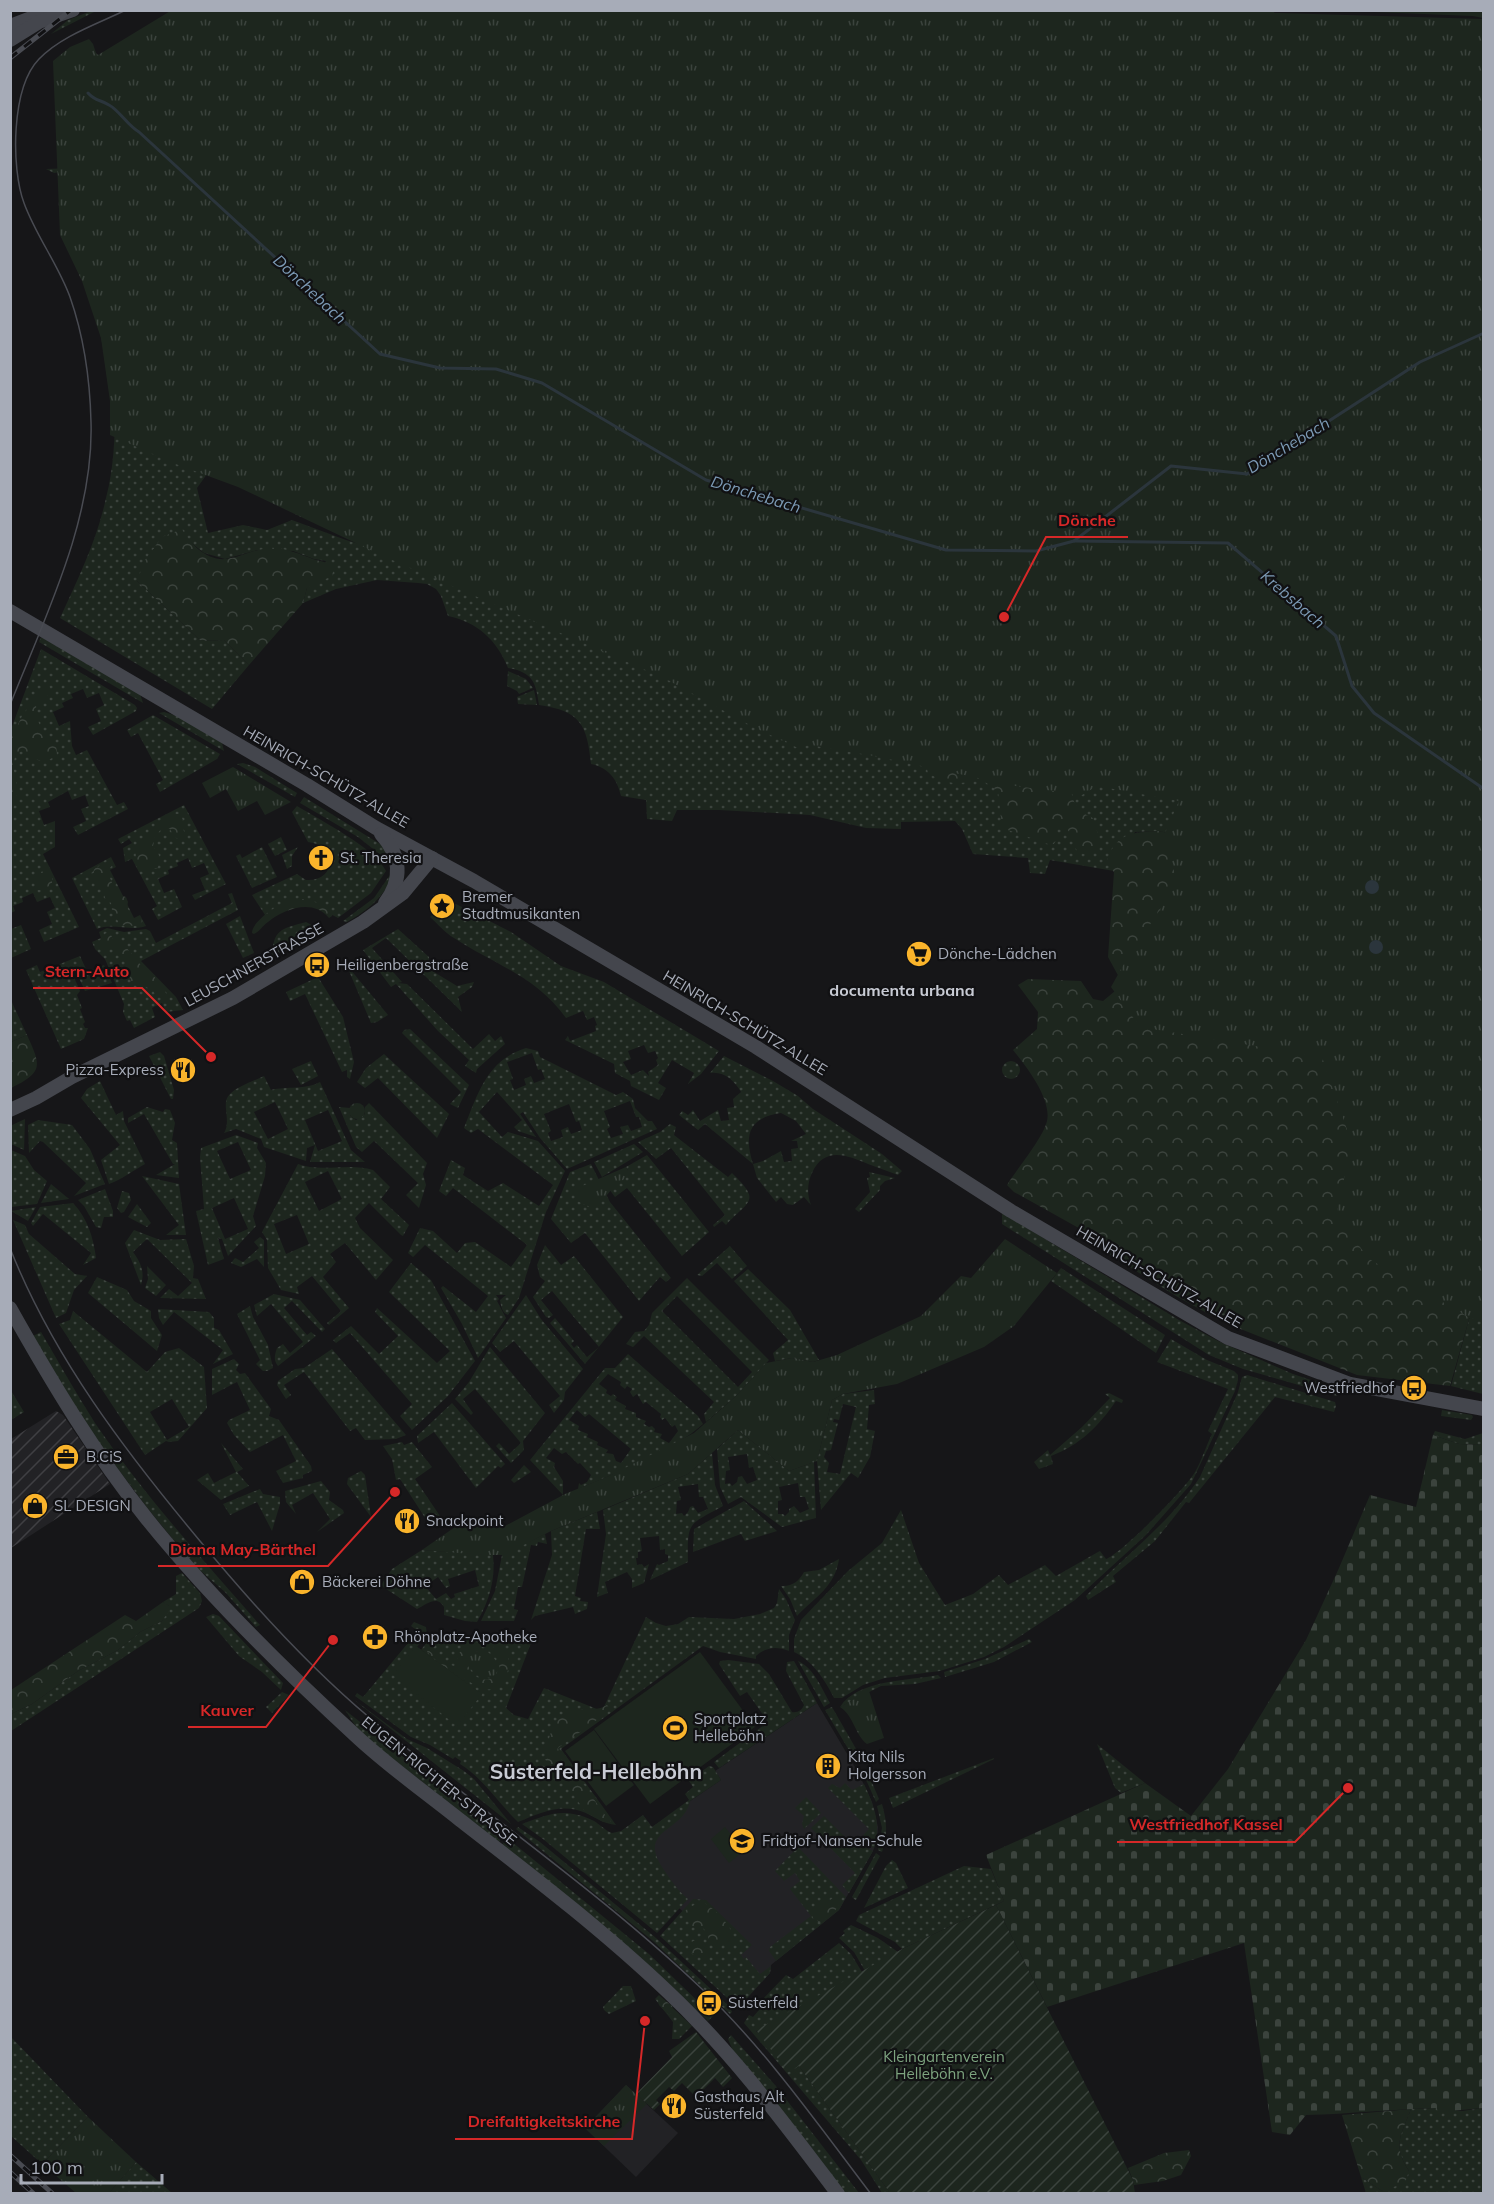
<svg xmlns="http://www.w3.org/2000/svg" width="1494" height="2204" font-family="Mulish,sans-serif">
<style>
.built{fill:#222225}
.industrial{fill:url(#industrial-furrows)}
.grass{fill:url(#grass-dots);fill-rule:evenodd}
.forest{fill:url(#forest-crowns)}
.cemetery{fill:url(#cemetery-stones)}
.park{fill:url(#park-tufts)}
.garden{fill:url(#garden-furrows)}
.pitch{fill:#1d261e}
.water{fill:#2b353c}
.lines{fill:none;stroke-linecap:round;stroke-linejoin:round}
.stream{stroke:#2b353c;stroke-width:3}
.secondary{stroke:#44464d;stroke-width:14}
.tram{stroke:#494b52;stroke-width:1.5}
.rail-casing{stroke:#494b52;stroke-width:5}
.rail{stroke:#111113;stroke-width:3;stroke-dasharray:9;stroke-linecap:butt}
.labels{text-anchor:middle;stroke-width:4.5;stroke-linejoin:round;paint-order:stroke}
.street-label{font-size:15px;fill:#a7acb8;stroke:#111113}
.poi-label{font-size:15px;fill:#a7acb8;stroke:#111113;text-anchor:start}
.park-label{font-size:15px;fill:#7da47f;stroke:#111113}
.water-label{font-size:16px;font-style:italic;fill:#7c9ab5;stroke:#111113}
.neighbourhood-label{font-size:16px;font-weight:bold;fill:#c8cbd4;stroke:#111113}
.district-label{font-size:21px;font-weight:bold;fill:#c8cbd4;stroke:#111113}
.leader{fill:none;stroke:#d62828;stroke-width:2}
.callout-dot{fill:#d62828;stroke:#111113;stroke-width:2}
.callout-label{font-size:16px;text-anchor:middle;font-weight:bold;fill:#d62828;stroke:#111113;stroke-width:4.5;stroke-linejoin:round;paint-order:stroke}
</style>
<defs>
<pattern id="industrial-furrows" width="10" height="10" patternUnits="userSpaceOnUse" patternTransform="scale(1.5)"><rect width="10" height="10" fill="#222225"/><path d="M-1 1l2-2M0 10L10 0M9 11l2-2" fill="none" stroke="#3f3f43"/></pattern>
<pattern id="grass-dots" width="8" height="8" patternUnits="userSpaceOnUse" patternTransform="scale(1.5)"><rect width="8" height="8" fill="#1d261e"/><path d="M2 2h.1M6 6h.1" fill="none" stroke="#3b433d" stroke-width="1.8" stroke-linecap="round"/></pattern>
<pattern id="forest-crowns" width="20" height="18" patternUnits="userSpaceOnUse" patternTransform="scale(1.5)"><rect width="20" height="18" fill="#1d261e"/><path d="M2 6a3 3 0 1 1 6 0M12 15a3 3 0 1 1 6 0" fill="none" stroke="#3b433d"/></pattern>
<pattern id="cemetery-stones" width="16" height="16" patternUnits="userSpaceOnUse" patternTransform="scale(1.5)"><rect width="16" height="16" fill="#1d261e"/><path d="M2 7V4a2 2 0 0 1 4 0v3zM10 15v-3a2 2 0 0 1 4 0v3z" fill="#3b433d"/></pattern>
<pattern id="park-tufts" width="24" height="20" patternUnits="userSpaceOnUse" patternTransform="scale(1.5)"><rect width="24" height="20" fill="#1d261e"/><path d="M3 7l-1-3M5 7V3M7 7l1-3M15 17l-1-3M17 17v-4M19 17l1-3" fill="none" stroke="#3b433d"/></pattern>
<pattern id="garden-furrows" width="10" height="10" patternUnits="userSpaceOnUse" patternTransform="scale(1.5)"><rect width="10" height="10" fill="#1d261e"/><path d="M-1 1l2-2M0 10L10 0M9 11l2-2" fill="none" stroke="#3b433d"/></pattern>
</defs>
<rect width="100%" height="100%" fill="#161618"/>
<g class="built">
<path d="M817,1703L859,1774L872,1802L878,1827L877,1839L873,1851L839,1910L771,1965L770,1973L762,1982L606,1843L643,1815L652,1827L721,1780L715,1771Z"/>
<path d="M626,2085L678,2133L636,2177L585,2128Z"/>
</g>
<path class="industrial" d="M56,1411L63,1415L110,1484L11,1548V1439Z"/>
<g class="grass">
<path d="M91,11H96L51,34L68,20Z"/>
<path d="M74,168L207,474L197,488L208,533L243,525L267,530L292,520L346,540L413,560L1200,716L1173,834L1158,831L1135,832L1114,871L1050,860L1045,874L1030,873L1028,858L973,854L962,829L955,821L901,822V829L866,828L810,815L719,810H677L672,821L647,819L646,800L621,796C617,779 609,768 591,764C587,725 581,711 539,705C536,683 533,672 508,668C497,640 477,622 448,616L441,596L436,589L427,584L418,583L377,580L336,589L303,603L307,588L326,561L314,559L293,551L258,550L225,559L204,553L189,541L137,581L201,641L224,640L249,665L212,709L60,618C78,579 97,540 106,498C114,468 115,436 115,406L67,171L54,173L46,169Z"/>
<path d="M41,637L140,694L143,703L39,642Z"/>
<path d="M41,649L135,705L137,708L136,711L93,735L88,727L101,721L96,709L104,705L99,693L87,698L83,689L71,694L73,698L62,703L64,707L53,712L59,726L70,721L72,746L76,755L87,750L117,805L124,802L128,809L78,835L73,827L86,821L81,809L89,806L85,795L72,800L68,791L48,802L50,807L39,811L44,825L55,821V847L43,854L79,927L44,942L39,930L52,924L47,912L55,908L50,897L37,902L33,893L22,898L23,902L13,906L15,911L11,913V729Z"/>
<path d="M508,671L526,679L533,688L519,694L517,691L507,686Z"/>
<path d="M534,690L537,705L518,704L517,697Z"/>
<path d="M164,712L177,716L222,743L224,751L159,713Z"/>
<path d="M153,715L220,754L217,759L160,792L156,784L163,780L138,733L131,737L127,730Z"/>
<path d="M243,763L255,767L297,793L295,797L237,764Z"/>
<path d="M304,797L380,844L387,850L392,859L387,860L358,837L300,803Z"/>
<path d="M184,805L226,884L195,900L192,895L205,890L200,878L209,874L204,863L192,868L188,858L177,863L178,866L168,870L169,874L158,879L164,893L174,889L182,907L158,920L152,909L157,906L132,859L125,862L123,848L132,843L129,839L121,844L118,839Z"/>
<path d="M297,806C320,820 375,848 386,871L371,893L338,918L315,906H294L267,918L252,895L297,874L306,880C336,882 339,845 308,842L292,812Z"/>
<path d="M281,837L287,850L275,856L268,844Z"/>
<path d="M262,847L277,877L252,888L236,856L240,854L242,858Z"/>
<path d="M298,847L292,856V866L287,869L282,855Z"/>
<path d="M111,857L116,867L110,870L134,918L140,915L146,926C130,932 113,922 97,929L72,878Z"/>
<path d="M392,872L394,877C380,899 370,909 347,922L343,921L374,898Z"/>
<path d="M232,893L238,910L141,961L176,997L183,1010L166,1012L162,1003L152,1008L155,1017L134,1028L130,1020L127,1021L123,1012L124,1004L105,959L95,949L92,942L101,938L99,932L107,928L124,932L146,929L150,931L156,943L232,903L228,894Z"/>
<path d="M445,902L456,904L511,932L561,966L604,982L719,1051L701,1074L688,1084L694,1073L672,1060L658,1083L666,1088L659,1100L631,1086L630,1081L615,1073L614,1064L565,1040L568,1036L570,1041L596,1031L595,1026L597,1025L594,1017L587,1020L583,1011L566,1018C536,976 495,965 454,938C445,933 438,924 430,917ZM644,1045L648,1053L655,1051L658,1058L656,1060L658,1065L648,1072L649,1076L643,1070L631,1075L623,1062L631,1059L628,1051Z"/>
<path d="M240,916L254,953L243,958L226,924Z"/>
<path d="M306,922L317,928L319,931L306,938L302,933L290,939L293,945L272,957C273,929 281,929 306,922Z"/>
<path d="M21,925L31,949L11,958V929Z"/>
<path d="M398,929L429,957V969L457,986L474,982L472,987L458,997L462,1012L386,938L372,948L402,982L398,983L407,984L473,1049L489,1034L495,1041L501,1036L505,1044L477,1069L476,1073L465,1066L469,1060L438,1031L396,984L391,987L363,950Z"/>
<path d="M80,956L86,969L73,975L80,991L77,995L82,1008L80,1009L85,1022L83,1024L85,1028H88L84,1039L61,1049L26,970L37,965L40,972Z"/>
<path d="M104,965L112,983L85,991L78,976Z"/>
<path d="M350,969L388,1015L377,1022L371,1023L349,971Z"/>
<path d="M318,977L343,1017L354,1062L350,1079L347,1077V1070L342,1072L305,994L290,1001L286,992Z"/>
<path d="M10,998L27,1035L11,1042H10Z"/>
<path d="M410,1029L469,1085L458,1108L450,1104L461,1092L402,1033L404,1030Z"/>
<path d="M526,1048L538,1051L540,1057L616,1095L623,1092L633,1099L635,1108L648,1121H652L657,1129L567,1169L540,1138L523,1112L520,1114L536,1137L518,1131L514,1127L522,1120L497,1092L479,1112L502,1137L508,1132L538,1141L565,1171L546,1212L519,1298L508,1315C502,1313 501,1306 500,1300L506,1295H496L499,1299L497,1301L506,1318L478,1358L462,1324L441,1288L443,1286L476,1312L488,1296L425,1245L413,1257L408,1253L420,1228L433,1231L457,1253L465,1243L475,1242L511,1267L527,1245L453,1188L446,1196L439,1191L451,1160L465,1168L463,1175L488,1191L503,1183L539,1206L553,1185L478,1129L471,1133L464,1128C478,1093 487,1060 526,1048ZM532,1053L538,1070L541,1069L545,1079L534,1083L531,1076L524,1079L526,1085L514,1090L510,1080L513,1079L507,1062ZM630,1101L636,1117H639L642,1127L631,1131L628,1125L620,1127L623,1134L611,1138L607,1129L610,1127L604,1111ZM569,1104L576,1122L579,1121L582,1130L571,1134L568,1127L561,1130L563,1137L551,1141L548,1133L551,1131L544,1114Z"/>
<path d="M160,1052L164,1056L174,1090L173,1099H171L149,1056Z"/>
<path d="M384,1054L449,1114L437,1138L378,1078L365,1088L357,1082L366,1068Z"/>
<path d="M724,1056L773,1081L798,1096L813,1109L882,1154L902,1171L898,1175C888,1171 878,1168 868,1164C847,1155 824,1146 812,1173C807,1184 807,1194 811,1205L804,1197L793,1205L787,1204L781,1197L776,1202L757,1178L753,1164L705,1124L698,1130L679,1115L682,1111L688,1115L693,1110L700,1121L718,1110L721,1121L729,1120L727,1108L734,1107L733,1099L741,1092C734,1080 724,1071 710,1073ZM781,1113L796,1121L806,1134L791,1141H797L798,1148L791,1149L792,1161L784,1162L781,1151L763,1161L753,1164C744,1135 748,1118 781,1113Z"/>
<path d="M311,1061L318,1076L301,1085L292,1069Z"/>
<circle cx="1011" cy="1070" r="9"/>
<path d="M264,1076L271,1090C287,1086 306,1090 320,1082L351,1150L365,1162H310L315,1145L307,1148L306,1161L264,1147L261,1139L236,1129L224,1133C232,1120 220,1103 230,1094C238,1086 254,1081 264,1076ZM275,1102L288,1129L268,1139L254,1112ZM328,1110L342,1141L318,1151L305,1120Z"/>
<path d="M100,1081L116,1115L123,1111L124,1121L145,1164C132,1171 123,1179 109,1184L101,1160L120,1145L81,1098L87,1089Z"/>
<path d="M369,1103L427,1163L423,1174L426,1185L419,1208L406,1195L418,1183L374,1141L362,1152L356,1147L339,1107L350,1108C349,1114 350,1117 356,1120L365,1114V1107Z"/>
<path d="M147,1107L163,1112L165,1109L170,1110L175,1123L172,1140L177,1143L179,1178L156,1175L175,1164H173L144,1114L128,1123V1118Z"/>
<path d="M25,1119L24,1150L11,1144L10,1126Z"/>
<path d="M38,1120L72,1125L90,1149L105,1184L74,1196L86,1183L43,1142L40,1141L29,1153L28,1125Z"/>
<path d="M670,1124L676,1127L674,1135L728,1177L732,1173C762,1202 749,1200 726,1225L722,1221L714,1227L713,1225L725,1215L671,1148L656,1159L638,1142L660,1132Z"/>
<path d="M236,1135L258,1143L257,1148L266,1163L265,1176L253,1216L256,1226L228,1256L222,1239L218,1238L224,1259L208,1265L196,1211L204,1209L200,1157L201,1148ZM238,1142L251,1170L230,1179L217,1151ZM234,1198L248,1229L225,1239L212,1208Z"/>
<path d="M634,1144L643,1152L602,1177L594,1162Z"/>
<path d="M11,1150L25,1156L34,1170L47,1181L37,1204L11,1207Z"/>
<path d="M647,1155L709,1232L682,1256L627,1188L615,1197L603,1181L628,1170L626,1167Z"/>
<path d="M298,1164C321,1173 349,1162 373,1170L390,1187L381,1199L409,1225L403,1236L401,1235L369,1203L355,1218L360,1228L393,1260L376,1280L345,1243L330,1254L336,1262L323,1277L349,1308L329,1325L327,1323L341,1311L312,1276L297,1287L299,1294L281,1290L268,1268L267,1240L262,1232ZM328,1171L342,1199L319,1211L305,1182ZM297,1215L309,1244L286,1254L274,1224Z"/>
<path d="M591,1164L610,1202L671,1278L666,1282L660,1277L639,1301L585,1233L571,1243L551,1219L570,1172Z"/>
<path d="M869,1172L895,1178L885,1181L880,1186V1190L859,1212L855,1209L870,1192L867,1178L870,1177Z"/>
<path d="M142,1176L179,1184L186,1235H166L179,1225Z"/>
<path d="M51,1184L69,1199L41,1203Z"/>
<path d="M105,1189L113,1211V1217H104L101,1228L96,1227L84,1206L78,1200Z"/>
<path d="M122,1191L129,1193L131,1200L124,1212L121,1213L117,1208Z"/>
<path d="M73,1203C88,1219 93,1237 96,1258L83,1265L91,1253L43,1214L33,1226L31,1223L40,1207Z"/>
<path d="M137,1204L151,1223L147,1227L128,1217Z"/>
<path d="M36,1207L28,1221L11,1211Z"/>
<path d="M1002,1213L1179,1320L1220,1342L1293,1374L1332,1387L1337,1396L1243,1369L1209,1355L1002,1224Z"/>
<path d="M13,1220L25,1225L29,1234L75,1274L87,1276L74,1290L66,1313L56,1318Z"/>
<path d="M134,1230L160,1240L186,1239L194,1266L193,1278L198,1279L206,1299L160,1298L169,1289L178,1296L192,1283L147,1239L133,1252C141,1263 145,1272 141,1285L125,1243Z"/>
<path d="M260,1237L264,1240V1267L257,1259L241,1267L231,1263L235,1258L243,1262L259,1248L254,1242Z"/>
<path d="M545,1245L561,1265L574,1256L623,1317L585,1364L550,1323L555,1318L574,1341L571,1344L574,1348L577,1345L587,1357L599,1347L552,1291L541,1300L553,1315L549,1318L546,1317L533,1297L545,1281L540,1277L537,1265Z"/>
<path d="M730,1246L747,1266L732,1279L717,1263L702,1276L697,1275Z"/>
<path d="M411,1263L431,1280L475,1361L448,1396L412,1430L400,1416L412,1404L350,1333L336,1343L333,1340L351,1326L379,1354L398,1336L375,1312L377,1308L437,1363L450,1351L389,1292Z"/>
<path d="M147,1266L166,1285L156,1296L145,1288L148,1279Z"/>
<path d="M1061,1268L1165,1335L1156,1353L1051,1281Z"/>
<path d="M748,1269L790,1310L819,1360L813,1362L792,1358L775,1361L773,1353L788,1340L734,1281Z"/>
<path d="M97,1277L127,1290L134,1301L151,1311V1318L162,1335L157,1351L88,1293Z"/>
<path d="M687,1278L769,1360L736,1396L706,1422L704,1414L714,1402L644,1336L633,1347L626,1344L635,1332L644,1331L649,1325L652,1313ZM677,1296L752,1372L738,1387L662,1311Z"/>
<path d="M274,1294L300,1300L325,1329L322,1332L292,1301L284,1308L307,1335L311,1332L316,1336L278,1366C273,1360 275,1354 277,1348L283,1344L290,1353L303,1342L271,1304L257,1316L254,1305Z"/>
<path d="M526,1295L541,1319L583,1369L565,1392L564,1400L554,1413L549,1405L560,1396L514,1341L500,1352L492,1343Z"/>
<path d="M1483,1303V1394L1451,1386L1469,1319Z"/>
<path d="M250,1306L253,1317L268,1345L273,1368L267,1371H263L256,1364L260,1360L237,1314Z"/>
<path d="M158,1309L209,1312L214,1318V1328L219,1330L233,1354L213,1364L223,1350L174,1312L163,1325L159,1318Z"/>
<path d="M73,1311L147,1372L165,1352L179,1348L204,1367L207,1408L178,1441L169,1442L166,1441L145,1455L59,1324L70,1320ZM172,1399L189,1427L167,1440L150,1412Z"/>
<path d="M41,1332C59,1363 76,1393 95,1423C144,1495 203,1560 260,1625L256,1627L225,1592L195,1566L149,1510L88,1429L33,1336Z"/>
<path d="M1171,1339L1207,1360L1234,1371L1238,1375V1380L1235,1391L1191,1484L1146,1535L1075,1600L1004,1647L984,1657L940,1671L885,1678L863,1685L842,1698H834C825,1680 813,1661 794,1652V1639L801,1620L848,1571L882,1543L901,1510L919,1563L945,1605L973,1594L999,1575L1008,1585L1045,1565L1056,1576L1098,1552L1100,1551L1106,1559C1121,1554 1186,1488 1195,1472C1202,1460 1206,1446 1212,1434L1208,1431L1228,1389L1157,1362Z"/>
<path d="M490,1347L545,1413L523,1441L524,1450L511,1463L496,1446L499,1443L509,1454L521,1443L475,1389L463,1399L473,1413L471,1415L455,1399L469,1382Z"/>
<path d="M332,1349L406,1435L396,1439L365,1440L356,1428L350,1431L304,1372L284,1385L291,1395L286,1399L277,1385L278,1381L295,1369L304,1368Z"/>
<path d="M628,1354L698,1416L703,1424C675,1450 614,1474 578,1489L579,1483L581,1485L587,1482L591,1475L580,1463L578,1464L566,1452L562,1454L554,1448L546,1458L555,1463L554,1467L563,1481V1495L530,1460L605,1368H615ZM608,1374L621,1382L620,1385L625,1389L627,1386L632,1389L630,1392L633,1397L637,1394L643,1404L646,1402L661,1414L660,1417L662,1420L665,1418L672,1427L675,1425L678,1431L669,1443L660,1438L662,1434L654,1432L655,1429L652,1426L649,1427L644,1424L646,1421L636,1417V1413L625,1409L626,1406L615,1400L617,1397L613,1394L611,1396L606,1393L607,1390L599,1384ZM577,1410L585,1417L589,1414L631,1449L621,1463L616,1461L613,1454L606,1453L608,1450L597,1445L598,1442L587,1437L588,1434L578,1430L579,1426L569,1420Z"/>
<path d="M234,1359L239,1364L236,1370L240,1374L245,1373L271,1409L269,1416L279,1420L311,1466L312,1471L303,1475V1478L283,1483L276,1471L296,1461L283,1435L250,1452L234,1435L227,1423L229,1420L250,1410L237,1382L212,1395V1369Z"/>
<path d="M1247,1375L1335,1402L1336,1406L1334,1412L1275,1397L1189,1503L1186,1502L1155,1541L1113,1576L1116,1582L1088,1600L1086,1596C1125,1555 1168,1525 1200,1477L1238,1392L1242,1377Z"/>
<path d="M10,1389L24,1412L11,1420H10Z"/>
<path d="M874,1390L875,1404L869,1405L867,1429L875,1431L870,1457L858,1478L851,1473L821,1510L817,1461L832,1400L843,1394ZM843,1404L856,1407L840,1474L827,1472L829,1463L824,1457L826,1451L831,1450L838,1423L833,1422L834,1419L839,1420Z"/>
<path d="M1109,1393L1123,1400L1122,1403L1116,1401C1099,1426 1080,1445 1051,1456L1053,1464L1039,1469L1034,1462L1048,1450L1050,1455L1082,1427L1110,1398L1105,1394Z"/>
<path d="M452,1403L505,1464L501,1468L498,1466L476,1488L434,1432L418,1443L417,1436Z"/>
<path d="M1442,1410L1472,1415L1473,1417L1471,1420L1441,1416Z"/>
<path d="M738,1430L789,1471L814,1462L816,1518L782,1527L741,1497L728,1504L720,1487L717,1449ZM747,1454L749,1468L753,1467L757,1480L747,1484L742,1476L738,1477L737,1482L732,1486L730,1483L725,1484L726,1471L730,1470L728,1457ZM798,1483L800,1497H805L809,1509L800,1513L794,1506L789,1509V1512L785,1516L783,1514H778V1501L782,1500L779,1487Z"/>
<path d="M1435,1431L1465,1439L1483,1433V1445L1459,1444L1433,1435Z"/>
<path d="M402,1442L404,1445L412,1442L432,1467L415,1479L442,1519L431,1527L400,1479L396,1480L392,1459L383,1446Z"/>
<path d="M221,1443L243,1469L237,1472L249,1486L221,1500L197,1480L208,1473L214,1483L236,1472Z"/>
<path d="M712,1453L715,1485L723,1506C689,1525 687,1520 688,1562L650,1580L657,1564L659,1565L668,1561V1555L665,1554V1549L660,1550L659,1536L640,1538L642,1551L638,1552V1558H636L637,1565L642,1564L644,1567L649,1564L644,1583L632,1588V1579L627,1572L605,1582L608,1593L597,1597L606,1534L603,1510L688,1474ZM698,1484L699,1497H703L708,1509L698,1513L693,1506L690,1507L688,1512L684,1516L682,1513L676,1514L677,1501L681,1500L678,1487Z"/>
<path d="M524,1465L531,1472L514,1483L511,1480Z"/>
<path d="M361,1471L365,1475L371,1517L347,1484L348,1478Z"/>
<path d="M321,1481L330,1492L329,1500L343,1510L344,1513L317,1532L330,1519L313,1493L292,1505L296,1514L286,1502L285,1491Z"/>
<path d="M260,1489L263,1494L280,1497V1504L272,1531L257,1502L230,1515L223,1504Z"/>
<path d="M744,1501L777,1531L745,1541L741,1534L693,1552L694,1529Z"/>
<path d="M597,1512L600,1529H586L575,1596L581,1598L580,1601L588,1602L587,1609L575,1614L573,1607L535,1616L531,1620L552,1555L551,1531Z"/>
<path d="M545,1534L547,1544L538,1542L537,1546L531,1545L522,1587H518L514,1609L518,1610L514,1621H481L495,1591L502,1555Z"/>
<path d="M422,1550L493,1555C496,1578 489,1602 477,1622L465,1621L444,1615V1607C437,1595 427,1604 417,1609L383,1587L381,1585L392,1569ZM475,1570L479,1586L454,1594L455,1597L451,1599L446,1593L436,1599L425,1586L438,1577L446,1588L450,1586L448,1579Z"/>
<path d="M839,1559C835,1587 815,1597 797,1616L790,1599L781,1586C792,1587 799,1581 804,1572L819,1570Z"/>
<path d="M182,1573L200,1593L202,1601L199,1608L11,1731V1714L32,1704L78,1671L118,1650L140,1632L162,1621L169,1606L163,1602L176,1594V1576Z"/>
<path d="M779,1589L786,1599L795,1620L789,1635V1651C777,1646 766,1647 756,1656V1659L720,1652L703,1646L561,1749L616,1825C604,1824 596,1817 586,1813C561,1802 540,1813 518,1822C498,1803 483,1778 460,1764L461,1761L455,1757L453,1759L430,1745L411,1737L355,1696L357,1693L363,1697L418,1631L411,1626L414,1622L426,1627L427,1635L417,1647L416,1646L481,1694L421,1650L427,1642L442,1633L495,1640L533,1638L506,1708L514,1715L528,1719L544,1688L602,1711L646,1617L656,1623L666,1626L678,1624L689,1617L734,1619L760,1614L774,1608L777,1603Z"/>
<path d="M213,1614L219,1616L283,1683L281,1690L262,1672L239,1656L206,1617Z"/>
<path d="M1029,1639L1032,1642L994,1662L945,1677L944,1672L985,1659Z"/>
<path d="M728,1660L759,1664L769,1674L792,1712C798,1713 802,1710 804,1705L786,1671L787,1662L794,1661L817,1703L719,1768L714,1762L768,1722L747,1692L740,1696L719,1664L720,1661Z"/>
<path d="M798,1661C814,1668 822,1689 830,1703L824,1707Z"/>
<path d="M938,1675L941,1678L915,1684L881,1686L840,1707C858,1679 909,1681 938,1675Z"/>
<path d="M282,1692L289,1695L272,1713L266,1707Z"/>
<path d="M353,1699L407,1739L427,1748L464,1771L474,1779L511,1824Z"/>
<path d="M832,1707L859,1754L853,1757L825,1710Z"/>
<path d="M345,1710L503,1836L499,1842L361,1734Z"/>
<path d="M1097,1744L1145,1783L1121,1793L1115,1788Z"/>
<path d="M994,1758V1759L893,1808L889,1798Z"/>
<path d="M709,1766L713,1767L721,1780L690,1801C684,1833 635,1828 664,1870C671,1880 678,1891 688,1899L657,1933L543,1839L522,1824C548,1814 564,1807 592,1820C599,1823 604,1830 612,1833L621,1831L643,1815L652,1827L689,1800L685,1794L693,1787L689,1781Z"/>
<path d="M867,1771L879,1799L876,1802L863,1773Z"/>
<path d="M845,1783L852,1790L864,1784C874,1806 882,1825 874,1848L859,1840L869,1829L828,1788L832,1784L840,1788Z"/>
<path d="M806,1797L821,1813L804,1829L802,1824L804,1816L795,1808Z"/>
<path d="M882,1804C887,1821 888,1835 882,1852L878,1850L882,1828L877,1806Z"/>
<path d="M824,1816L846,1838L873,1851L849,1893L842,1885L855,1873L811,1828Z"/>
<path d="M518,1827L540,1842L656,1938L730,2007L732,2012L730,2014L653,1941L516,1829Z"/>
<path d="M507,1838L649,1954L713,2016L708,2021L671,1986L502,1845Z"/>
<path d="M798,1847L846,1897L839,1910L776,1961L769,1951L770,1947L811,1916L790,1889L800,1881L795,1873L784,1881L775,1871Z"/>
<path d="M876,1853L880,1856L856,1900L854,1899L852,1897Z"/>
<path d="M892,1860L896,1863L908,1888L864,1908L886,1866Z"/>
<path d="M964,1866L991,1869L1004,1901L902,1949L895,1942L856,1921L859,1915Z"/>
<path d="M693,1899L706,1900L752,1945L741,1955L744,1959L746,1957L760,1974L771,1966L770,1973L740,2006L737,2007L660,1936Z"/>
<path d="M851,1925L878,1938L898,1952L865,1971L854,1952L839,1938L845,1933L843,1931Z"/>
<path d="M839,1943L851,1954L862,1972L756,2031L799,2066L890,2193H882L861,2160L744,2023L749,2015L753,2017L764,2004L761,2001L786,1975L793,1979Z"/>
<path d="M623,1986H631L636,2001L609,2014L604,2010L603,2007Z"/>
<path d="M659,1995L692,2026L679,2039H672L673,2022L655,1999Z"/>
<path d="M731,2035L775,2085L859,2193H845L733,2051L728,2039Z"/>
<path d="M10,2036L88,2117L42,2164L11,2136Z"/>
<path d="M1436,2108L1462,2111L1483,2108V2193H1366L1361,2177L1382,2191L1409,2171C1392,2145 1401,2135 1411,2109Z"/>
<path d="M136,2162L172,2193H109Z"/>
</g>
<g class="forest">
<path d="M1194,11H1274L1275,17Z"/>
<path d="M1350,11H1483V18L1473,16Z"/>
<path d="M182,529C190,544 207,561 226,559C242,557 256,548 272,548C287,548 299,554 313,559C322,562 326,561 334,568L332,576L307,588L303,603L249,665L224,640L201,641L137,581L145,560L162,537Z"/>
<path d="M45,685H49L50,689L47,696L36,705C37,723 41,734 56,743L57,755L47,761L30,759L25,750L16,753C8,780 26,784 11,812V739L22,716Z"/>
<path d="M923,752L1068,778C1074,799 1071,809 1093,818L1100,841L1097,847L1084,854L1077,852L1072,835L1066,828H1056V840L1054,844H1048L1002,828L998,791L982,780C958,784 949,786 928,773Z"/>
<path d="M175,814H180L183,819L180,823L184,831V836L179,839L174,837L170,829L162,828L155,837L153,846L159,855L158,868L146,871C117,848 158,825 175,814Z"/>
<path d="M1158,831L1173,834L1271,978L1483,1303L1469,1319L1450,1386L1357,1375L1223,1322L1176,1296L1107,1253L1093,1236L1014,1192L1007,1185C1017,1169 1043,1138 1047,1121C1052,1099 1026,1066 1013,1050L1037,1029L1038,1012L1018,985L1028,979L1081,981L1093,999L1103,1001L1115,991L1120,979L1108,957L1114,872C1106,864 1106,860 1111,851C1121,832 1138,832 1158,831Z"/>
<path d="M109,861L113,864L107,872C113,882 113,893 126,897L128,902L127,907L133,919L140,918L142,921L138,926L120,925L112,910L111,903L105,898L102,884L95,880L92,874L95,868Z"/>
<path d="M47,869L52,876V885L41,890H36L37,874Z"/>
<path d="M302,899L327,905L333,912L332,916L329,918C313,898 284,909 268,922C262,926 260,931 254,934L252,933C252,922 276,905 287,902C292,900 297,901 302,899Z"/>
<path d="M106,933L111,935L114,941L125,946L145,970L152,974L162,986L167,995L163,997L155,994L153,990L131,981C127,969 126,951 109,948C105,947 102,948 98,947V943L103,940V936Z"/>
<path d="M27,1035C41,1066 44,1072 11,1088V1042Z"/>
<path d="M163,1602L169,1606V1611L162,1621L140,1632L118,1650L78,1671L32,1704L11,1714V1690L125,1615L136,1621Z"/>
<path d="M480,1642L481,1646L469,1652L465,1660C472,1676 482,1686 499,1675C502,1661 493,1656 493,1644L499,1642C519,1657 506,1700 478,1687L440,1664L427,1652L428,1650L447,1664L454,1666L457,1664C456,1650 468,1644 480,1642Z"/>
<path d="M607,1705L610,1709L605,1714L558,1748L561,1759L571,1767L575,1777L585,1786L604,1814L611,1820L610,1823L603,1822L586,1813L564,1781L549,1766L545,1759C547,1745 551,1720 566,1713C577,1707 594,1713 607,1705Z"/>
<path d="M836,1896L840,1897L841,1902C837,1910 828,1919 819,1922L813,1918L811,1913L816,1905L827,1902Z"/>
<path d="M700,1901C712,1905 735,1928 734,1941L730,1944L721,1942L716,1944L709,1939L703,1927H692L684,1915L685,1911Z"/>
<path d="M699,1940L708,1948L707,1956L697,1957L690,1952L688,1946L693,1941Z"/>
<path d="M662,1998L672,2006L674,2011L669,2015L659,2005L658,1999Z"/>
<path d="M1411,2109C1401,2135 1392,2145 1409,2171L1405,2183L1382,2191L1361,2177L1342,2115Z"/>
<path d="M1189,2150L1191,2156L1181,2175L1163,2181L1134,2185L1133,2180L1128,2168L1164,2153Z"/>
</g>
<path class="cemetery" d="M1433,1435L1459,1444L1483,1445V2108L1439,2112L1436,2108C1393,2109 1350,2114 1306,2115L1290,2135L1272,2132L1244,1943L1047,2007L996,1905L1004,1901L986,1855L1145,1783L1191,1816L1228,1769L1306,1640L1339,1568L1370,1495L1416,1507Z"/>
<g class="park">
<path d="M172,10H1174L1483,19V1321L1470,1318L1369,1259L1336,1215L1352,1144L1322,1057L1140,1027L1111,987L1125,962L1177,884L1165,833L1179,801L1097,786L1082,795L1016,786L874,756L809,745L798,748L757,729L664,678L383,556L238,487L173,463L110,435V401L101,338L82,281L60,235L53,61L70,47L89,39L93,44L96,53L98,55Z"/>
<path d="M233,767L291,802L265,815L257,801L238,811L226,789L210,798L202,783Z"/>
<circle cx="357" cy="1111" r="8"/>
<path d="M626,1167L628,1170L625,1179C610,1185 606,1202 592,1209L576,1200L575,1192L580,1187Z"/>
<path d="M1005,1239L1057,1273L1014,1326L984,1347L897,1384L843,1394L832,1400L817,1461L789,1471L738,1430L688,1474L551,1531L504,1555H484L422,1550L468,1518L505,1526L565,1494L609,1476L694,1433L736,1396L766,1363L792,1358L813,1362L837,1355L921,1316L961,1276L971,1278Z"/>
<path d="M485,1650C494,1656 498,1661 497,1673L491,1678C478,1677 470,1672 468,1659L472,1652Z"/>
<path d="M869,1691L884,1738L867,1744C855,1735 854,1716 840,1707Z"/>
<path d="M626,2085L647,2104L604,2146L585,2128Z"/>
<path d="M88,2117L136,2162L109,2193H76L42,2164Z"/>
</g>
<g class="garden">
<path d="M996,1905L1133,2180L1135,2193H890L799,2066L788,2072L756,2030L902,1949Z"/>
<path d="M696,2032L732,2078L723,2087L715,2078L696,2097L682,2083L674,2091L669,2087L656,2100L660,2104L654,2110L636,2094L672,2057L669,2051Z"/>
</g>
<g class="pitch">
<path d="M416,1646L482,1694L457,1726L393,1675Z"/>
<path d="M700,1652L755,1727L650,1804L594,1729Z"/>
<path d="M594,1730L634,1785L606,1806L565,1751Z"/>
<path d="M725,1827L744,1851L729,1863L711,1839Z"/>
</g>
<g class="water">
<circle cx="1372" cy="887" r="7"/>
<circle cx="1376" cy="947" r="7"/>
</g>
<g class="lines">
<g class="stream">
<path d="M88,93C96,102 100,99 109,105C120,111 127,125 139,132L380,354L440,368L496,369L542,383L706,480L946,550L1036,551L1074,541L1171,466L1247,474L1420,362L1484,333"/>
<path d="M1074,541L1228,543L1336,636L1352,686L1374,713L1484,789"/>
</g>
<g class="secondary">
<path d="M10,26L44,13"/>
<path d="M10,40L39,22L73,10"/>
<path d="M10,611L307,785L376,828L474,881L756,1047L1011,1211L1228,1338L1350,1384L1484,1409"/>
<path d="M381,834C401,856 403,879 385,903"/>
<path d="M10,1110L36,1098L72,1077L233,998L363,922L403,893L432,858"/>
<path d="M10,1308C51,1381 94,1453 147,1519C209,1596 282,1668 355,1735C388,1766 425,1792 460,1820C531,1875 603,1930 668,1992C732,2052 785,2124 838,2194"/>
</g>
<g class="tram">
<path d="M10,705C45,617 94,519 91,422C90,380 84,337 70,297C58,264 36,236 24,203C11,168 11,88 39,59C61,36 97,24 126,10"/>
<path d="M10,1248C53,1357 125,1451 200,1541C252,1604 307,1665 370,1718C479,1810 598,1890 702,1989C766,2050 817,2123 871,2194"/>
</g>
<g class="rail-casing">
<g id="rail">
<path d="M10,58L71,10"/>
<path d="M10,2155L53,2194"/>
<path d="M10,2172L34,2194"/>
</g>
</g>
<use href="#rail" class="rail"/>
</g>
<defs>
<g id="church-disc" transform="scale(1.35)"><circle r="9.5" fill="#fab42b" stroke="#111113"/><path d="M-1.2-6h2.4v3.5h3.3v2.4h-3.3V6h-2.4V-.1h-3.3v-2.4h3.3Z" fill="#111"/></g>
<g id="sight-disc" transform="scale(1.35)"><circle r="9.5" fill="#fab42b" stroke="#111113"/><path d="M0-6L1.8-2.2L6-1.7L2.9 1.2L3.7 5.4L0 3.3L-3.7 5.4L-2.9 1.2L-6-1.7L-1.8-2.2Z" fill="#111"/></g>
<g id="supermarket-disc" transform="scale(1.35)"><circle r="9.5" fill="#fab42b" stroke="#111113"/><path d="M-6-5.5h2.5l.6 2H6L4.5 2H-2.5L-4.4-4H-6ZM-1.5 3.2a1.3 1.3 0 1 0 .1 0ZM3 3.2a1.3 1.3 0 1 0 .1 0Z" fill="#111"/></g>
<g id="bus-disc" transform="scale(1.35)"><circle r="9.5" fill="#fab42b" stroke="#111113"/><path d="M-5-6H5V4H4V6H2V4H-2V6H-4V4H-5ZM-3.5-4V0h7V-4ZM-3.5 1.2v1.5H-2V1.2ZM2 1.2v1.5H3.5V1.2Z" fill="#111"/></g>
<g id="restaurant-disc" transform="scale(1.35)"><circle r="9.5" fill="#fab42b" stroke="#111113"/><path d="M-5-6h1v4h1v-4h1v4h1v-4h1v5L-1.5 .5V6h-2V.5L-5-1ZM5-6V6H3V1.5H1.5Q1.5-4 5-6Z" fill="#111"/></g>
<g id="office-disc" transform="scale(1.35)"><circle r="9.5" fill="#fab42b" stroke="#111113"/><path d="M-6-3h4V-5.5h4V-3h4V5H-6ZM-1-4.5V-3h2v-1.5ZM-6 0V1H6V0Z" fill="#111"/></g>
<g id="shop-disc" transform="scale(1.35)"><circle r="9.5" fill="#fab42b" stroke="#111113"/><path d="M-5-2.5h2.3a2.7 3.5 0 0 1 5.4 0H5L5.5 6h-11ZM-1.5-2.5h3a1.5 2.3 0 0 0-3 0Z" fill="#111"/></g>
<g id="pharmacy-disc" transform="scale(1.35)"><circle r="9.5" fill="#fab42b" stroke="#111113"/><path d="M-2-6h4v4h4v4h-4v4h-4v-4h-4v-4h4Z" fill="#111"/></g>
<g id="stadium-disc" transform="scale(1.35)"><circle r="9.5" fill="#fab42b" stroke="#111113"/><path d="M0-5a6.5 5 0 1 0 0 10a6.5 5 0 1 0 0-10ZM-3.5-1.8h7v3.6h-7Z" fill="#111"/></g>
<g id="building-disc" transform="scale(1.35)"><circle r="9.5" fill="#fab42b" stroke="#111113"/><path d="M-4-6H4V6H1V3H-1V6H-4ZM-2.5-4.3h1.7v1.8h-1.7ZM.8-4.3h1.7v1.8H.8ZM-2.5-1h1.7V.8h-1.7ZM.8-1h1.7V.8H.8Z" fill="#111"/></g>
<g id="school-disc" transform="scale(1.35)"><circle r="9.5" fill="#fab42b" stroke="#111113"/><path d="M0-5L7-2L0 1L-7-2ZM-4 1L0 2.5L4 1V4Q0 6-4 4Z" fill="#111"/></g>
</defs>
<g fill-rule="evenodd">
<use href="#church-disc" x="321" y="858"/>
<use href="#sight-disc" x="442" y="906"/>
<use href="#supermarket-disc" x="919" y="954"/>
<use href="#bus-disc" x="317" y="965"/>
<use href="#restaurant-disc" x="183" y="1070"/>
<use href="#bus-disc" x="1414" y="1388"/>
<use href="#office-disc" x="66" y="1457"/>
<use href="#shop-disc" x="35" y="1506"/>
<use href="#restaurant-disc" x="407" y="1521"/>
<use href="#shop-disc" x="302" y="1582"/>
<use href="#pharmacy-disc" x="375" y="1637"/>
<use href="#stadium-disc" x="675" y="1728"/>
<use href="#building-disc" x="828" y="1766"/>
<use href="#school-disc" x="742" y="1841"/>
<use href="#bus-disc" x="709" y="2003"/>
<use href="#restaurant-disc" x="674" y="2106"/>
</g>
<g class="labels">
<g class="street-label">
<text transform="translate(326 777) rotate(30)" y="5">HEINRICH-SCHÜTZ-ALLEE</text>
<text transform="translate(254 965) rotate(-29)" y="5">LEUSCHNERSTRASSE</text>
<text transform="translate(745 1023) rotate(31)" y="5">HEINRICH-SCHÜTZ-ALLEE</text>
<text transform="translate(1159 1277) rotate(30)" y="5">HEINRICH-SCHÜTZ-ALLEE</text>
<text transform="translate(439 1781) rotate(39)" y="5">EUGEN-RICHTER-STRASSE</text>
</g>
<g class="poi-label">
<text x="340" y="863">St. Theresia</text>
<text x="462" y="902">Bremer<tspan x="462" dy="17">Stadtmusikanten</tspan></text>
<text x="938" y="959">Dönche-Lädchen</text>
<text x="336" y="970">Heiligenbergstraße</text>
<text x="164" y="1075" text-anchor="end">Pizza-Express</text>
<text x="1394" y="1393" text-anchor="end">Westfriedhof</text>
<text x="86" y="1462">B.CiS</text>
<text x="54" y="1511">SL DESIGN</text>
<text x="426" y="1526">Snackpoint</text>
<text x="322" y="1587">Bäckerei Döhne</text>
<text x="394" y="1642">Rhönplatz-Apotheke</text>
<text x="694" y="1724">Sportplatz<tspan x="694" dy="17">Helleböhn</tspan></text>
<text x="848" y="1762">Kita Nils<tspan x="848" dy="17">Holgersson</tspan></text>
<text x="762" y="1846">Fridtjof-Nansen-Schule</text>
<text x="728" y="2008">Süsterfeld</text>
<text x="694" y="2102">Gasthaus Alt<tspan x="694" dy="17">Süsterfeld</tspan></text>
</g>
<g class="park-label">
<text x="944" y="2062">Kleingartenverein<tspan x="944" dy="17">Helleböhn e.V.</tspan></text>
</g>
<g class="water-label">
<text transform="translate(310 289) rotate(43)" y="6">Dönchebach</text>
<text transform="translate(1288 445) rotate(-31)" y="6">Dönchebach</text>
<text transform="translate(756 494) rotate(17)" y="6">Dönchebach</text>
<text transform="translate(1293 599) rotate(41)" y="6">Krebsbach</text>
</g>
<g class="neighbourhood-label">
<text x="902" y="996">documenta urbana</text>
</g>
<g class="district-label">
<text x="596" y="1779">Süsterfeld-Helleböhn</text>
</g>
</g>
<path class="leader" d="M1004 617L1046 537H1128M211 1057L142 988H33M395 1492L328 1566H158M333 1640L266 1727H188M1348 1788L1295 1842H1117M645 2021L632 2139H455"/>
<g class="callout-dot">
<circle cx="1004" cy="617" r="6"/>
<circle cx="211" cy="1057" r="6"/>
<circle cx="395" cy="1492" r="6"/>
<circle cx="333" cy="1640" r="6"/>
<circle cx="1348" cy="1788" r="6"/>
<circle cx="645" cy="2021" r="6"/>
</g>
<g class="callout-label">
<text x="1087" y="526">Dönche</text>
<text x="87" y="977">Stern-Auto</text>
<text x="243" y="1555">Diana May-Bärthel</text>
<text x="227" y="1716">Kauver</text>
<text x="1206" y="1830">Westfriedhof Kassel</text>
<text x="544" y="2127">Dreifaltigkeitskirche</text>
</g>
<rect width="1494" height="2204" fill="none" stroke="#a7acb8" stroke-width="24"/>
<path d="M21 2174v9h141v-9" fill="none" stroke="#a7acb8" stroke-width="3"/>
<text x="30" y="2174" font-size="18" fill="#a7acb8" stroke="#111113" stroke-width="4.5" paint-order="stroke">100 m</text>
</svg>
